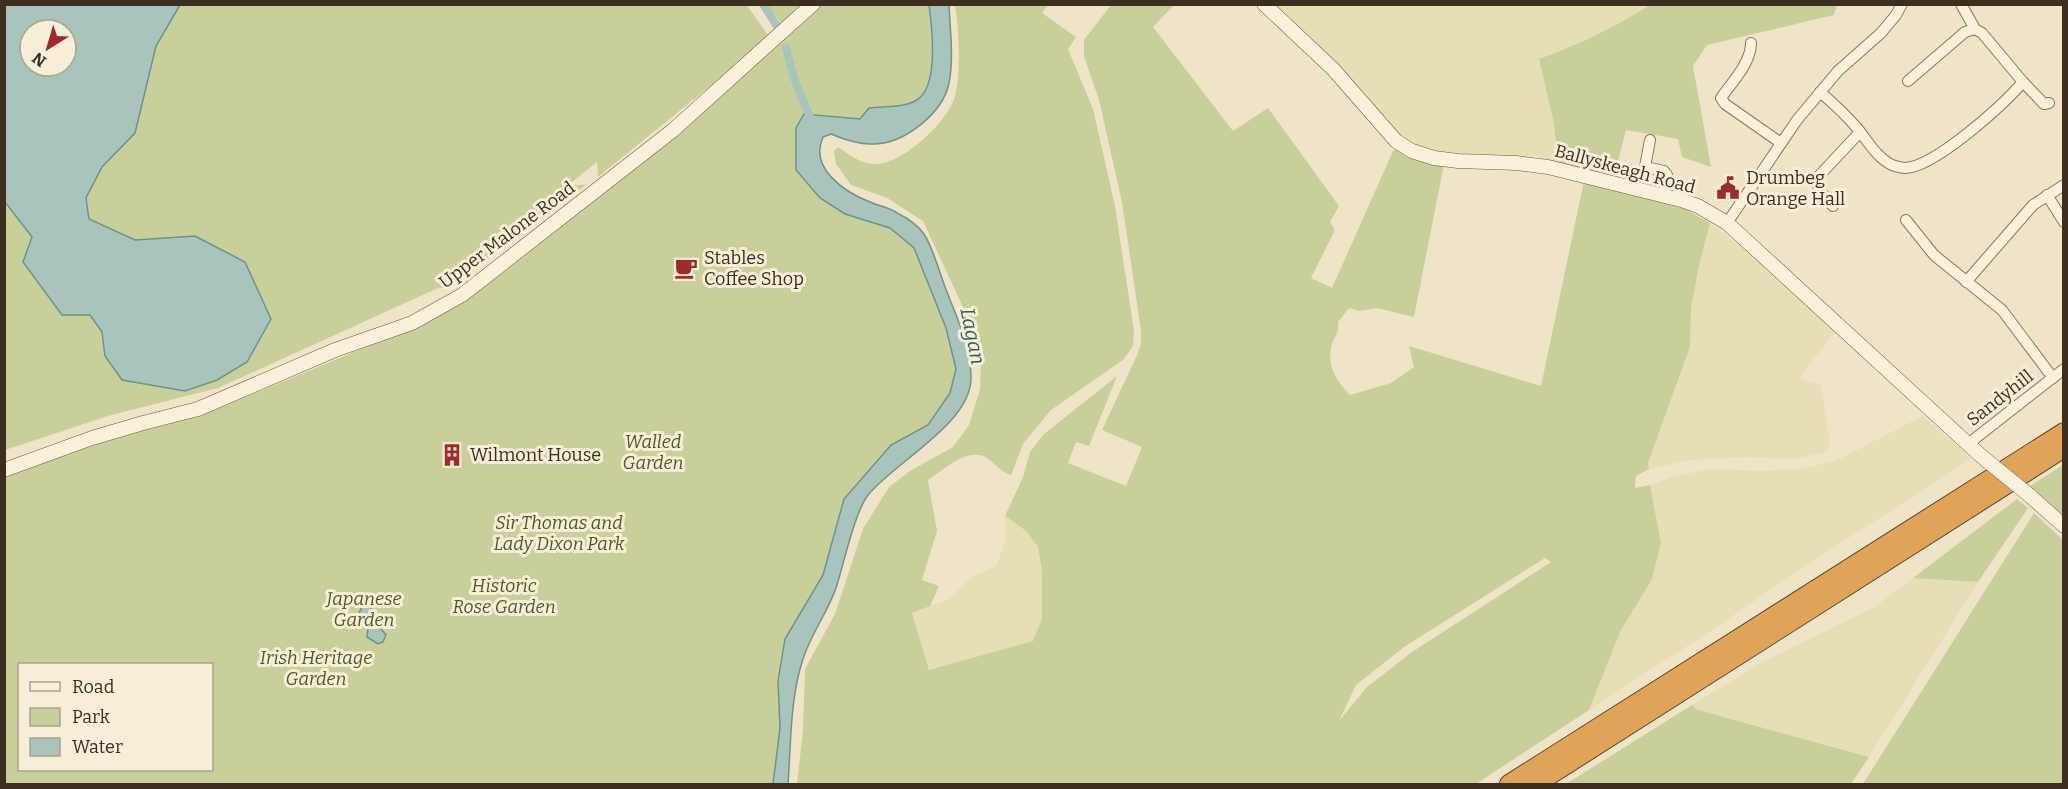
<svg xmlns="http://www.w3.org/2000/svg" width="2068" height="789" font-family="Bitter,serif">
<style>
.farmland{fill:#e6deb5}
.green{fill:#c9cf9b;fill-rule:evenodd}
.water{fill:#a9c4bc;stroke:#6f938a;stroke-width:1.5;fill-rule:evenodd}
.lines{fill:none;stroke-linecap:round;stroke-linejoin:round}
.canal{stroke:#a9c4bc;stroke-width:8}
.minor-casing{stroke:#8d765c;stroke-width:12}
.secondary-casing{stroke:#6f573f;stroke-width:15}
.motorway-casing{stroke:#5b4430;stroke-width:20}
.minor{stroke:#faf1dc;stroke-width:10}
.secondary{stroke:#faf1dc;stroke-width:14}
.motorway{stroke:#e0a458;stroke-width:18}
.secondary-bridge-casing{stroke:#6f573f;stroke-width:15;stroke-linecap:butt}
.secondary-bridge{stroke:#faf1dc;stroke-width:14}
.labels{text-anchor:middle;stroke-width:6;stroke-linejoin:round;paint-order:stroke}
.street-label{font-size:18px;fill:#3d2e20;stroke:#f7eed8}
.poi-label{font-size:18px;fill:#3d2e20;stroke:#f7eed8;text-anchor:start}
.park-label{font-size:18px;font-style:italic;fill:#4d5a26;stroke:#f7eed8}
.water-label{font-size:20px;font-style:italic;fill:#2f5d5a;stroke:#f7eed8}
</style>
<rect width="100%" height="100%" fill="#f0e4c8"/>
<g class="farmland">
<path d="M1272,5H1650L1627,19L1564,50L1539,59L1553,119L1559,164L1535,155L1523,157L1452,155L1427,151L1412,145L1394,131L1331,57Z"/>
<path d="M1710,223L1745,249L1778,281L1835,331L1799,378L1821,385L1830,446L1823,453L1793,459L1746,457L1690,460L1649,469L1648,463L1690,348L1691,309L1698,270Z"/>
<path d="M1923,416L1971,459L1816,559L1709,632L1589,710L1620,632L1652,579L1661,543L1650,485L1674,476L1712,469L1761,471L1803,469L1837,460Z"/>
<path d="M1005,516L1026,531L1038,547L1042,571V619L1033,642L929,670L912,612L948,600L970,578L997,565L1006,539Z"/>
<path d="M1913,578L1978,582L1869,757L1698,710L1692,705L1764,661L1873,608Z"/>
</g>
<g class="green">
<path d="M746,4L768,35L735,66L598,177L597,162L566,187L587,184L449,288H438L218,388L111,415L5,450L4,5ZM30,30H66V66H30Z"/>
<path d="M768,5H802L781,23Z"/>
<path d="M817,5H929C932,27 940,89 915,101C902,108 884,106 870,108L860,119L804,114L796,128L845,214L890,228L914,248L946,328L956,369L950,393L928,425L891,445L844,499L823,575L785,639L778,681L780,728L773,784H5V476L95,443L202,415L383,340L465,299ZM20,664H212V770H20Z"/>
<path d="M955,5H1048L1042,13L1076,37L1068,49L1093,109L1115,206L1134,331L1133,346L1123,360L1051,410L1023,444L1011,475C998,471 993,460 983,456C965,449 942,471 928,480L937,531L922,580L939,586L930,606L912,613L929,670L1033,641L1042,619V571L1038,547L1026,531L1005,516L1023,477L1030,452L1044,434L1117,376L1089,446L1076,442L1068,463L1126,486L1142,447L1102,430L1138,353L1141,343V331L1122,202L1099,100L1084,56V40L1111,5H1174L1153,27L1233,131L1268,108L1339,206L1330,222L1335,230L1311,278L1332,288L1394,149L1423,161L1444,164L1414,317L1377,308L1359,311L1349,308L1338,322C1339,337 1333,336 1331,348C1327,367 1338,383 1350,395L1391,383L1414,367L1409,346L1541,386L1584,181L1685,209L1710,223L1698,270L1691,309L1690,347L1648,463L1649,469L1636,476L1635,488L1650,485L1661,543L1652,579L1620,632L1589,710L1476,784H797L803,730L805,669L835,614L863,529L889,487L910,471L953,447L969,425L980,389L981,360L967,316L923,221L887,198L851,185L836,164L834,151L838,147C850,155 859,163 874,164C901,166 949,121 955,96C961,73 959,29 955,5ZM1545,558L1551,562L1412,652L1367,687L1339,721L1356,685L1404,647Z"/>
<path d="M1650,5H1837L1834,15L1707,45L1693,66L1711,167L1682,157L1678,139L1626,130L1614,177L1559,164L1553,119L1539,59C1578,45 1615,27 1650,5Z"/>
<path d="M2063,465V515L2030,486Z"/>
<path d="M2017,499L2028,508L1978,582L1913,578Z"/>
<path d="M2034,513L2063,540V784H1863Z"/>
<path d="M1692,705L1698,710L1869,757L1851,784H1566Z"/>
</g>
<g class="water">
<path d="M5,4L180,5L156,46L135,133L102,167L86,198L89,219L135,240L195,236L245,262L271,319L247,362L217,380L185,391L122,380L105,356L102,332L90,315H62L23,262L32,237L5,202ZM30,30H66V66H30Z"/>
<path d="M929,5H949C950,30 954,58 949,83C943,113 905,143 875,144C859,145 845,140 831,134L823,137C809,168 844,192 870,202C879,206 891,208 899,214C907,218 918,226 924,234C933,248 938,268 944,284C956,318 971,342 971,379C970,424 895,462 868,495C855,512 844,562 837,585C829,611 811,633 803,659C790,698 791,743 788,784H773L780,728L778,681L785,639L823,575L844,499L891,445L928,425L950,393L956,369L946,328L914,248L890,228L845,214L820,198L796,170V128L804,114L860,119L869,108C884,106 902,108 915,101C940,89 932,27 929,5Z"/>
<path d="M364,603H368L372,611L367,621L372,627H379L386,635L383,642L378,644L367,637L368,628C359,617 355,618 364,603Z"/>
</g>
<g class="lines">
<g class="canal">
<path d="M763,4L777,26"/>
<path d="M786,48L794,78L812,122"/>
</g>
<g class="minor-casing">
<g id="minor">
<path d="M1961,4L1975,29"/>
<path d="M1751,43C1751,63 1732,82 1721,98L1725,104L1781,143"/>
<path d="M2023,82L2044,104L2049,103"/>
<path d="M1820,92C1833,103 1846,115 1857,128C1867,140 1877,158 1892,165C1895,166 1901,168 1905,168C1935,167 2003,105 2023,82L1982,33L1975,29L1965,32L1908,81"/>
<path d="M1650,140L1645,167L1664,171L1667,175L1664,195"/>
<path d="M2047,195L2064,222"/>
<path d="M1833,206L1819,190L1817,178L1860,132"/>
<path d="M1906,220L1934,255L2002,310L2053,378"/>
<path d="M1727,223L1797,120L1838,71L1881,33L1896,15L1902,4"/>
<path d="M1966,282L2033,205L2064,185"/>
<path d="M1968,444L2064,369"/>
</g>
</g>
<g class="secondary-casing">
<g id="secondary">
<path d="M1264,4L1333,69L1396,141L1412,151L1434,158L1458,161L1516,163L1548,167L1681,200L1698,206L1727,223L1980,455"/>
<path d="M4,470L92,438L143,423L198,409L335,350L412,323L462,295L672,131L813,4"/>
<path d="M2029,495L2064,526"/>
</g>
</g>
<g class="motorway-casing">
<g id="motorway">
<path d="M1509,784L2064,432"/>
<path d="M1536,784L2064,448"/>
</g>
</g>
<use href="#minor" class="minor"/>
<use href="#secondary" class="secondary"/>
<use href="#motorway" class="motorway"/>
<g class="secondary-bridge-casing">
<path id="secondary-bridge" d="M1980,455L2029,495"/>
</g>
<use href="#secondary-bridge" class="secondary-bridge"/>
</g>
<defs>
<g id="civic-bare" transform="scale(1.8)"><path d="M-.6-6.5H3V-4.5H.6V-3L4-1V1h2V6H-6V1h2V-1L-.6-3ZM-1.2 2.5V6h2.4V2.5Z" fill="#9e2a2b" stroke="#f7eed8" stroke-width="2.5" paint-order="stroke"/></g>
<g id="cafe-bare" transform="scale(1.8)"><path d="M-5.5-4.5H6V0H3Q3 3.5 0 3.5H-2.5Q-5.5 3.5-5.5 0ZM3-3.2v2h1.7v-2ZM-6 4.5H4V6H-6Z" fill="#9e2a2b" stroke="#f7eed8" stroke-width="2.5" paint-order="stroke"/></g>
<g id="building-bare" transform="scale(1.8)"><path d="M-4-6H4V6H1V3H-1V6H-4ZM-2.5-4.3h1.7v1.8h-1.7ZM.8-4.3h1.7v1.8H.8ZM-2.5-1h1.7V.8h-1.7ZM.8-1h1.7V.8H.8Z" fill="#9e2a2b" stroke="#f7eed8" stroke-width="2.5" paint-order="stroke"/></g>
</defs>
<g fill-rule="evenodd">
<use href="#civic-bare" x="1728" y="188"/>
<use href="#cafe-bare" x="686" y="268"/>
<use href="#building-bare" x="452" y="455"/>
</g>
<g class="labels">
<g class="street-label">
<text transform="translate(1625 169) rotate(15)" y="6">Ballyskeagh Road</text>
<text transform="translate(507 235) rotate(-37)" y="6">Upper Malone Road</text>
<text transform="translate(2000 398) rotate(-38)" y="6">Sandyhill</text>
</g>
<g class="poi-label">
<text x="1746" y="184">Drumbeg<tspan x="1746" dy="21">Orange Hall</tspan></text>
<text x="704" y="264">Stables<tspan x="704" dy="21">Coffee Shop</tspan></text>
<text x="470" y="461">Wilmont House</text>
</g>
<g class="park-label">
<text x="653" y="448">Walled<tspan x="653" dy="21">Garden</tspan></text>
<text x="559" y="529">Sir Thomas and<tspan x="559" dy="21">Lady Dixon Park</tspan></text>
<text x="504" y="592">Historic<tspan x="504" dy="21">Rose Garden</tspan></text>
<text x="364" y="605">Japanese<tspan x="364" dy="21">Garden</tspan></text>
<text x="316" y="664">Irish Heritage<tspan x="316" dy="21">Garden</tspan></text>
</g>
<g class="water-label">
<text transform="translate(973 336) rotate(78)" y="7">Lagan</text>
</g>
</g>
<rect width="2068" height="789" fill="none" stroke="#3d2e20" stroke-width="12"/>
<rect x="18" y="663" width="195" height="108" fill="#f7eed8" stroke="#ada18e" stroke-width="1.5"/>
<rect x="30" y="682" width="30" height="9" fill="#faf1dc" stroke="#ada18e" stroke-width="1.5"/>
<text x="72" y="693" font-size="18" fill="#3d2e20">Road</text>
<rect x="30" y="708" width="30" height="18" fill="#c9cf9b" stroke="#ada18e" stroke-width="1.5"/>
<text x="72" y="723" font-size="18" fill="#3d2e20">Park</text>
<rect x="30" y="738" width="30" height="18" fill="#a9c4bc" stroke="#ada18e" stroke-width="1.5"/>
<text x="72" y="753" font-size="18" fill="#3d2e20">Water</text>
<g transform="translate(48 48) rotate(217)"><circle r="28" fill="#f7eed8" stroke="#ada18e" stroke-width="1.5"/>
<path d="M0-4.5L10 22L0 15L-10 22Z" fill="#9e2a2b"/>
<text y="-9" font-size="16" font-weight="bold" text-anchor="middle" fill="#3d2e20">N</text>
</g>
</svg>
